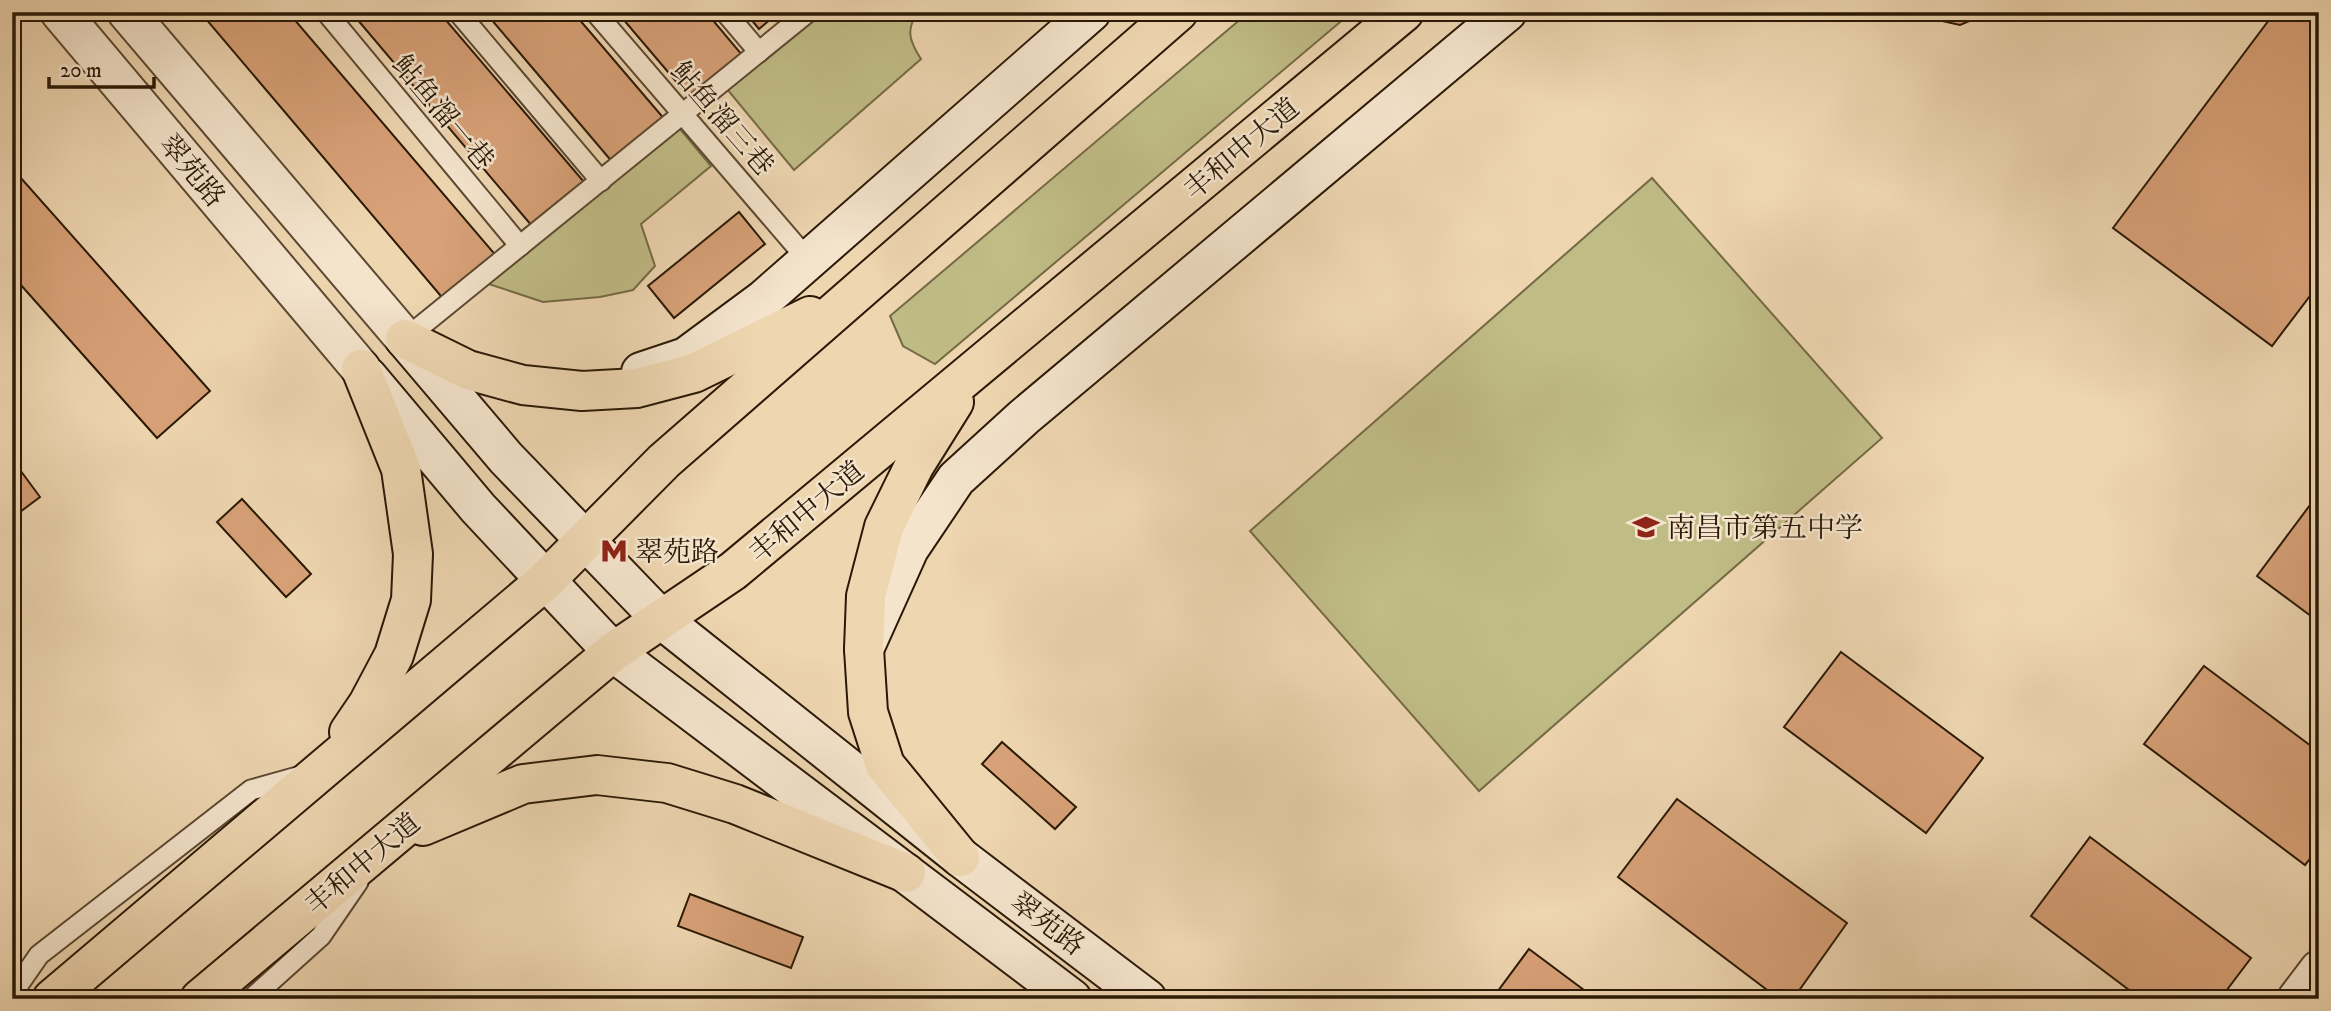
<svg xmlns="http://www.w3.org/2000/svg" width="2331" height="1011" font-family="'IM FELL DW Pica','Noto Serif SC',serif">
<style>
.green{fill:#c0bc86;stroke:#756a46;stroke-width:2}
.building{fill:#d8a178;stroke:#2a1906;stroke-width:2}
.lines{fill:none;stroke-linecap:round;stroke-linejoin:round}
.service-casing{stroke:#5b4831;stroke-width:23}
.tertiary-casing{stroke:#5b4831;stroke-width:42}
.secondary-casing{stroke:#2a1906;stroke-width:42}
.primary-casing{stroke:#2a1906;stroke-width:42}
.service{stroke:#f4e4cc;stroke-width:19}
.tertiary{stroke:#f4e4cc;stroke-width:38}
.secondary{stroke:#f4e4cc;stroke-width:38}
.primary{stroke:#eed6b1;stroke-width:38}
.labels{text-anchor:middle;stroke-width:5;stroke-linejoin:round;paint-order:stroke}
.street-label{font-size:28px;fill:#2a1906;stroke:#f4e4cc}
.poi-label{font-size:28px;fill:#2a1906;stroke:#f4e4cc;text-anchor:start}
</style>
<rect width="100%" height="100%" fill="#eed6b1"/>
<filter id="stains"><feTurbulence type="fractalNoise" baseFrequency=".00286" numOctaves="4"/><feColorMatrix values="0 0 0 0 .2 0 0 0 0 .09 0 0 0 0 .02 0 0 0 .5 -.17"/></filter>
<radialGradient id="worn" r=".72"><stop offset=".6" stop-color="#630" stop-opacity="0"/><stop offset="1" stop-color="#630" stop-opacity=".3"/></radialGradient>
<g class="green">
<path d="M815,12H918C905,30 910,42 921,59L794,170L727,89Z"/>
<path d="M1249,12H1352L935,364L903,346L890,316Z"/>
<path d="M676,124L711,166L641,224L655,266L633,290L600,297L543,302L486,283Z"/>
<path d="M1652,178L1882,438L1479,791L1250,531Z"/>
</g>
<g class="building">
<path d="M200,12H288L498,258L446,302Z"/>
<path d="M351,12H439L584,182L532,226Z"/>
<path d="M485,12H573L666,121L614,164Z"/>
<path d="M617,12H706L743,56L691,99Z"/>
<path d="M745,12H779L759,29Z"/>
<path d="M1902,12H1991L1960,25Z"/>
<path d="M2275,12H2319V284L2272,346L2113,228Z"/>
<path d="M12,168L210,391L157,438L12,275Z"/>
<path d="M739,212L765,244L674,318L648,286Z"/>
<path d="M12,459L40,497L12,518Z"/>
<path d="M2316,497L2319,500V622L2257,576Z"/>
<path d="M242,499L311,574L286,597L217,522Z"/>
<path d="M1841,652L1983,758L1926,833L1784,727Z"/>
<path d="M2204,666L2319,752V847L2305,865L2144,744Z"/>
<path d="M1002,742L1076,807L1055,829L982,764Z"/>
<path d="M1677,799L1847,923L1793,999H1779L1618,877Z"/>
<path d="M2090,837L2251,958L2220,999H2141L2031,916Z"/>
<path d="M690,894L803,937L791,968L678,926Z"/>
<path d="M1529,949L1596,999H1492Z"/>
</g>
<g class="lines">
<g class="service-casing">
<g id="service">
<path d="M326,12L520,246"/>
<path d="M458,12L601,181"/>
<path d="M595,12L808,260"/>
<path d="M725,12L759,52"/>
<path d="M405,339L808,12"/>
<path d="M12,994L39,955L251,790L301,776"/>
<path d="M251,999L321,936L358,882"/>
</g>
</g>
<g class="tertiary-casing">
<g id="tertiary">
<path d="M60,12L361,369"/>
<path d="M127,12L405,339"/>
<path d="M2297,999L2319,970"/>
</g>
</g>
<g class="secondary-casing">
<g id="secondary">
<path d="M405,339L506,458L661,619L960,857L1147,999"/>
<path d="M641,372L686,357L763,300L1091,12"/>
<path d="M367,376L478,508L613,652L1072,999"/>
<path d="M864,649L909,549L956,479L1024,417L1507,12"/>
</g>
</g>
<g class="primary-casing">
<g id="primary">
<path d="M405,339L468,370L523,385L582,391L637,388L694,373L810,316"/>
<path d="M954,402L914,466L884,527L866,596L864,649L868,712L885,765L960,857"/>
<path d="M349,732L368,704L394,655L411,600L413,554L401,469L361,369"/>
<path d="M423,826L523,784L597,775L667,783L735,804L906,873"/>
<path d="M52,999L545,581L664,461L1178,12"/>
<path d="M200,999L613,652L733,571L1404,12"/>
</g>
</g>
<use href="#service" class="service"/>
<use href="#tertiary" class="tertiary"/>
<use href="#secondary" class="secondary"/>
<use href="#primary" class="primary"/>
</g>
<defs>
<g id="school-bare" transform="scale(2.1)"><path d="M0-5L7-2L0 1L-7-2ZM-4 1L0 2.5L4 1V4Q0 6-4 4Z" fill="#8f2418" stroke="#f4e4cc" stroke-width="2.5" paint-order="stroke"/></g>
<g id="metro-bare" transform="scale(2.1)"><path d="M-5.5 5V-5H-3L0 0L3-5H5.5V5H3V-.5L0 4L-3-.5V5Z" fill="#8f2418" stroke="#f4e4cc" stroke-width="2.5" paint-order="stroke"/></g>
</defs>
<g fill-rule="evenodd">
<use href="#school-bare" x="1646" y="527"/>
<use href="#metro-bare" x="614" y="551"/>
</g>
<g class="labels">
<g class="street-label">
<text transform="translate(444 112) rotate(50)" y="10">鲇鱼溜一巷</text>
<text transform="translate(723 118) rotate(49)" y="10">鲇鱼溜三巷</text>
<text transform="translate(1241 148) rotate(-40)" y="10">丰和中大道</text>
<text transform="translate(193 170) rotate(50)" y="10">翠苑路</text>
<text transform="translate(806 511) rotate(-40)" y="10">丰和中大道</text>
<text transform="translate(362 863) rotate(-40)" y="10">丰和中大道</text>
<text transform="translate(1048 923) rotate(37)" y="10">翠苑路</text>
</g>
<g class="poi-label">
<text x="1667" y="537">南昌市第五中学</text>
<text x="635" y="561">翠苑路</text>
</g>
</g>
<rect width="2331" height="1011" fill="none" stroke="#eed6b1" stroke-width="42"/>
<rect x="14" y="14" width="2303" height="983" fill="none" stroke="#2a1906" stroke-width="3.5"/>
<rect x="21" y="21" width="2289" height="969" fill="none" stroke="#2a1906" stroke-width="2"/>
<path d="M49 77v10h105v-10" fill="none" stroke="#2a1906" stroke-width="3.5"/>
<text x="60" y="77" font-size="21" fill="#2a1906" stroke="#f4e4cc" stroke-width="5" paint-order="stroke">20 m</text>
<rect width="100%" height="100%" filter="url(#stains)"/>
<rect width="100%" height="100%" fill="url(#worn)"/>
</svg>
